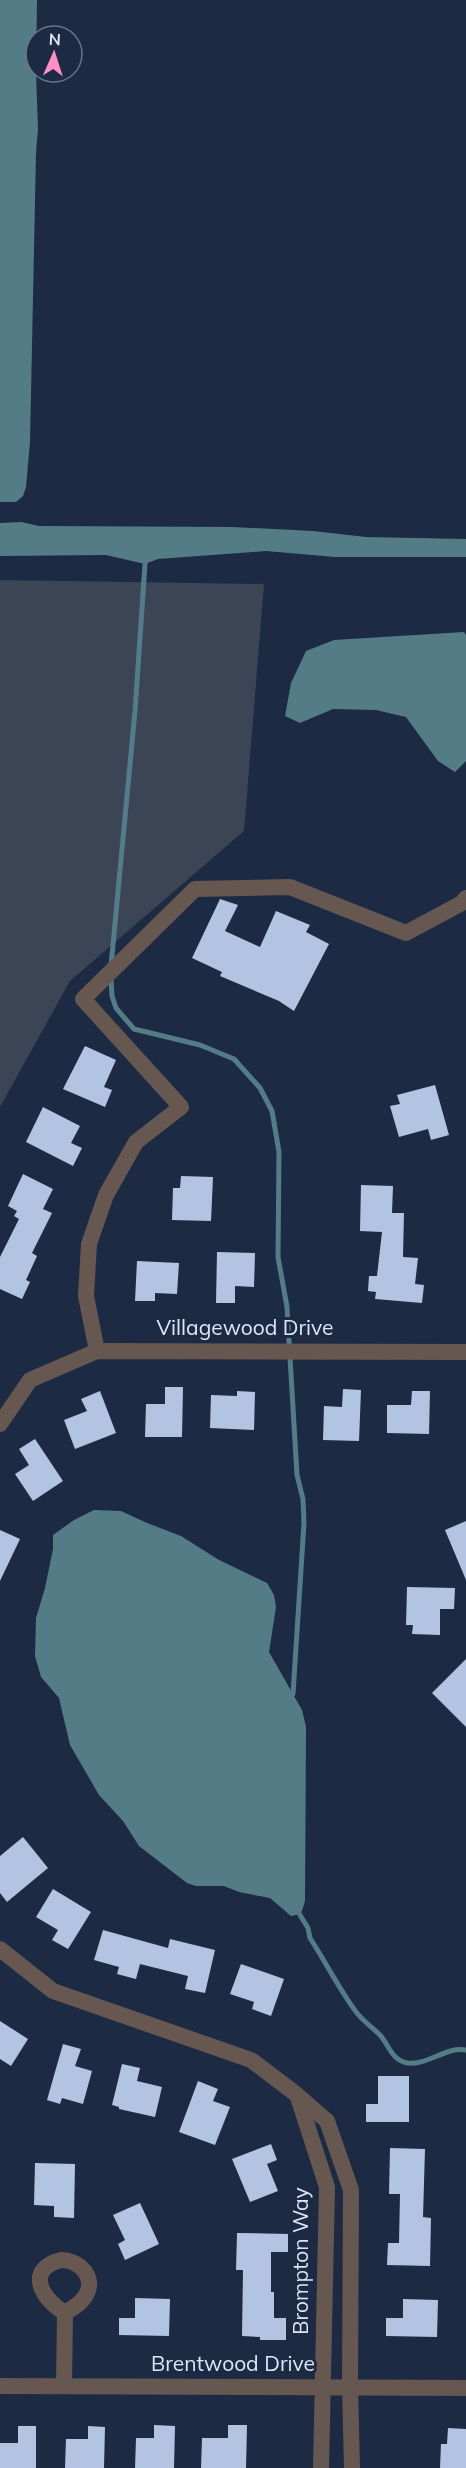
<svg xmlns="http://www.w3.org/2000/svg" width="466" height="2468" font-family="Mulish,sans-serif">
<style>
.green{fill:#3c4556}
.water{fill:#547c87}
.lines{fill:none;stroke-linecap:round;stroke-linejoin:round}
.stream{stroke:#547c87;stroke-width:5}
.building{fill:#b3c4e3}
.minor{stroke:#665751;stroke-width:16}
.labels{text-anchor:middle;stroke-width:6;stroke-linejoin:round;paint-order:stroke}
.street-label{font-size:21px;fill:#dde5f6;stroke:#1d2a43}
</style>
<rect width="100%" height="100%" fill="#1d2a43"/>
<path class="green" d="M0,580L264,584L244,831L70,981L0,1107Z"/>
<g class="water">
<path d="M0,0H37L36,72L38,129L36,152L30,442L26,487L23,496L16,502H0Z"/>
<path d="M21,522L39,526L232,527L313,531L366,537L466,539V557H335L266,551L158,559L145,564L106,555L0,556V523Z"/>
<path d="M464,632L466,635V761L455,772L438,761L406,717L376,710L333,709L300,723L285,716L291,683L306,651L334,640Z"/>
<path d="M94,1510L121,1511L147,1523L181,1536L219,1560L267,1583L274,1595L276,1607L269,1652L302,1710L306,1727L305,1901L301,1914L291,1916L270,1898L239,1892L224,1886H196L187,1883L139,1846L123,1821L99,1795L70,1745L59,1698L41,1677L35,1656L36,1618L45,1588L53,1549V1535L74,1520Z"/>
</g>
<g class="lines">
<g class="stream">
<path d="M111,966L135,711L145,564"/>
<path d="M111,979L112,996L116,1008L134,1029L200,1045L234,1059L260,1088L272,1111L279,1152L278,1257L287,1307L297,1475L303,1499L304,1523L293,1694"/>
<path d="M300,1915L308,1928L310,1938C325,1961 338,1987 354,2009C361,2020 371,2026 380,2035C389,2045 392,2061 408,2063C429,2065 447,2046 466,2050"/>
</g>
</g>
<g class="building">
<path d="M220,899L238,905L225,931L260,947L276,911L310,925L306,932L329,944L294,1011L279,1001L220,976L222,972L192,958Z"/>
<path d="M85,1046L116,1060L104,1087L112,1090L105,1107L63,1089Z"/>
<path d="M435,1085L449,1135L431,1140L428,1129L399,1137L390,1106L400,1104L397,1095Z"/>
<path d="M43,1107L80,1126L71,1143L82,1148L73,1166L26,1142Z"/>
<path d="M23,1174L53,1189L43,1209L52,1213L32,1253L37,1256L26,1280L30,1282L22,1299L0,1289V1257L19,1219L14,1216L17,1211L8,1206Z"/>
<path d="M181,1176L213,1177L211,1221L172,1220L173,1188H180Z"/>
<path d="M361,1185L393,1186L392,1213H404L403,1257L418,1258L415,1284L424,1285L422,1303L375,1299L376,1292L368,1291L369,1276H377L382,1232L360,1231Z"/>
<path d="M217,1252L255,1253L254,1287L235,1286V1303H216Z"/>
<path d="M137,1261L179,1263L177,1294L155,1293V1301H135Z"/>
<path d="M165,1387H183L182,1437H145L146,1404H165Z"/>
<path d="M343,1389L361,1390L359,1441L323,1440L324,1406L342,1407Z"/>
<path d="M100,1391L116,1433L75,1449L64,1420L87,1411L81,1399Z"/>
<path d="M237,1391L255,1392L254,1430L210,1428L211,1395L237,1396Z"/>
<path d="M412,1391H430L429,1434L387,1433V1405H411Z"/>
<path d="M35,1439L63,1481L33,1501L15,1474L29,1465L19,1449Z"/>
<path d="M466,1521V1580L445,1530Z"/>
<path d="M0,1530L20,1539L0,1581Z"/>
<path d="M407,1587L455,1588L454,1609H440V1635L412,1634L413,1625H406Z"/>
<path d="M466,1659V1727L432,1693Z"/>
<path d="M23,1837L48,1868L7,1902L0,1893V1856Z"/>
<path d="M53,1889L91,1912L68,1949L52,1940L58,1930L36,1917Z"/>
<path d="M103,1930L168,1948L170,1939L215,1950L205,1993L185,1989L188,1976L140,1964L136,1979L117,1974L119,1967L94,1960Z"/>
<path d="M241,1964L284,1979L271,2016L252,2009L254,2002L230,1994Z"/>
<path d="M0,2021L28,2039L11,2066L0,2059Z"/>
<path d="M63,2044L81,2049L75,2066L92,2071L83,2104L62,2098L60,2104L47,2100Z"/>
<path d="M122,2064L140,2068L137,2081L162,2087L155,2117L119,2109V2107L112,2105Z"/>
<path d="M378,2076H409V2122H366V2104H378Z"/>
<path d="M198,2081L218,2089L213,2101L230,2107L215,2145L179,2132Z"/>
<path d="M271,2144L277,2160L267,2164L278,2191L250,2202L232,2159Z"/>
<path d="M390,2148L425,2149L423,2217L431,2218L430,2266L387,2265L388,2243H399L400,2194H389Z"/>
<path d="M35,2163L75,2164L74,2218L54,2217V2206L34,2205Z"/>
<path d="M140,2203L159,2244L125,2260L118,2244L125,2240L113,2215Z"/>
<path d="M237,2233L288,2234V2252H271V2292H274V2318H286V2340H260V2337L242,2336L243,2270H236Z"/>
<path d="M135,2298L170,2299L169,2336L119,2335V2318H135Z"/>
<path d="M403,2299L438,2300L437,2337L386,2336V2318H403Z"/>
<path d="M154,2425L175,2426L174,2468H135L136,2438H154Z"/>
<path d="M228,2425H247L246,2468H201L202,2438H228Z"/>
<path d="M18,2426H36V2468H0V2443H18Z"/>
<path d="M88,2426L105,2427L104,2468H65L66,2439H88Z"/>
<path d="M448,2428L466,2429V2468H440L441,2444H447Z"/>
</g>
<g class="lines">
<g class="minor">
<path d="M97,1351L86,1296L89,1244L106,1195L136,1142L181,1107L83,999L195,889L290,887L406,933L462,903L466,898"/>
<path d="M0,1424L30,1380L97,1351L466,1352"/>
<path d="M0,1949L53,1991L251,2060L296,2094L327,2121L351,2190L350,2386L352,2468"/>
<path d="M298,2097L327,2187L321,2468"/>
<path d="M61,2260C81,2260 98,2280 84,2298C79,2305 71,2309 65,2313C41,2299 25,2269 61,2260Z"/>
<path d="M0,2386L466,2388"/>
<path d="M64,2386L65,2313"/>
</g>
</g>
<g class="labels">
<g class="street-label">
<text x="245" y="1335">Villagewood Drive</text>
<text transform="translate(301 2261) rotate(-90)" y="7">Brompton Way</text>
<text x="233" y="2371">Brentwood Drive</text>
</g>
</g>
<g transform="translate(54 54) rotate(3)"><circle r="28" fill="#1d2a43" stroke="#6a758b" stroke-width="1.5"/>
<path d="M0-4.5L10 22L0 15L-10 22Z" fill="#fc8fc3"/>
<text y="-9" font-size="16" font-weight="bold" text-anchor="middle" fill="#dde5f6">N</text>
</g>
</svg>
